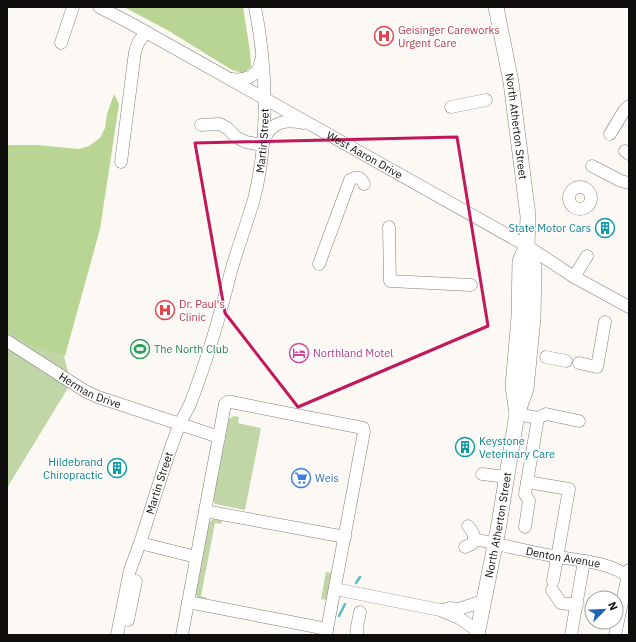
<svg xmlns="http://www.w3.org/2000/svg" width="636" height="642" font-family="'IBM Plex Sans',sans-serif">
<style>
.green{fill:#c1d6a7}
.forest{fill:#b8d593}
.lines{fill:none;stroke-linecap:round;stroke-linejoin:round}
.stream{stroke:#5abcc6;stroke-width:2.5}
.minor-casing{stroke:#827f7b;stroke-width:13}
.major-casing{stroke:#827f7b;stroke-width:16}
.minor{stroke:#fff;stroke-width:12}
.major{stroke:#fff;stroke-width:15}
.marked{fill:none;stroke:#c2185b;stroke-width:3;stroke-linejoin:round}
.labels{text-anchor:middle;stroke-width:3;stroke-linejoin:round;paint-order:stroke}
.health-label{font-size:11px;fill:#be3a42;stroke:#fff;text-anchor:start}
.street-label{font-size:11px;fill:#0f0e0c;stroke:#fff}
.culture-label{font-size:11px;fill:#0d838f;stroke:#fff;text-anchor:end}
.leisure-label{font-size:11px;fill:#27864d;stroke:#fff;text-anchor:start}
.hotel-label{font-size:11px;fill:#b23c85;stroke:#fff;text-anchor:start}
.shop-label{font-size:11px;fill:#366cbe;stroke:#fff;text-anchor:start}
</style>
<rect width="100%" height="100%" fill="#fcf8f3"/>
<g class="green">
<path d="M7,306L60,342L71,383L7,488Z"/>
<path d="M234,416L239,417L238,423L261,428L245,510L215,504L213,500L229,419Z"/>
<path d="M213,519L222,521L221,524L215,523L201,596L207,598L206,600L198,598L195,593L209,523Z"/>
<path d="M326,572L332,573L327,600L321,599Z"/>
</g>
<g class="forest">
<path d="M124,7H243L250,51L251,67L243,73L232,70L169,31Z"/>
<path d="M114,94L119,104L100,229L65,356L30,345L7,330V146L10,145H37L79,149L89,146L100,138L105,128L107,114Z"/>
</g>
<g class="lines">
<g class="stream">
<path d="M356,583L360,577"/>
<path d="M339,616L345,604"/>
</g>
<g class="minor-casing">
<g id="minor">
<path id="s1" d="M99,7L130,23L527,246L574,277L629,307"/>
<path d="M61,43L73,7"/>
<path d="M231,79C246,81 259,76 261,60"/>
<path d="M451,107L486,100"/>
<path d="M201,125L220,124L227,128L236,137L246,142L262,145"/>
<path d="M610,134L624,111L629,106"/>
<path d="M264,140C271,122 285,119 303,123"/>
<path d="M625,151L629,154"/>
<path d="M121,162L135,52L138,43L146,32"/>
<path d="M592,166L621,181L629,183"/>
<circle cx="580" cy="198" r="11"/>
<path d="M389,227L390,281L471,285"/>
<path d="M319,264L350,180C357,176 360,176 364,184"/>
<path d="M574,277L587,256"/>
<path id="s2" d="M7,341L85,391L98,397L219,437"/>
<path d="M546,357L566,361"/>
<path d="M579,363L597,367L605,322"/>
<path d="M517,414L538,418"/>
<path d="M482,474L507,477"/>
<path d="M527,482L569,489L553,581"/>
<path d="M205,511L225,404L227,402H231L363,428L364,432L326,635"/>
<path d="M525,527L529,501L525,494L538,418L546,414L579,421"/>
<path id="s3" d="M474,539C502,545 530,552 559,557C582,561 609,562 629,577"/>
<path d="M140,543L196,557"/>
<path d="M465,547L472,544C476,538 473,531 468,526"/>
<path d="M335,589L440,610L459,618L478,631"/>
<path d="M552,590L561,603L577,605"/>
<path d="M188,602L327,629"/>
<path d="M443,610L450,608L459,609L483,601"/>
<path d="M128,620L136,581"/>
<path id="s4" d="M117,635L130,570L140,543C153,504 164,464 179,426C182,418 187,411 190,404C207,361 220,316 231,271C238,247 247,223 254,199C269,140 267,66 255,7"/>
<path d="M182,635L205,511L345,537"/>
<path d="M357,635V627L360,612"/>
<path d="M571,635L584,561"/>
<path d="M615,635L629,570"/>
</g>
</g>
<g class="major-casing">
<g id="major">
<path id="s5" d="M496,7L511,82L528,216L527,246L520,261L519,317L513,386L517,414"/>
<path id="s6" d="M477,635L498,530L517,414L526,389L533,318L534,267L527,246"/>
</g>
</g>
<use href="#minor" class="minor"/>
<use href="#major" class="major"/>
</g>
<path class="marked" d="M457,137L488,326L298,407L225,313L195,143Z"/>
<defs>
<g id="hospital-ring" transform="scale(1)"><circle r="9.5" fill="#fff" stroke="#e0444e" stroke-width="1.5"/><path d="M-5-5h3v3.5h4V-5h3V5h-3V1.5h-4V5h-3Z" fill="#e0444e"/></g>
<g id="building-ring" transform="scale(1)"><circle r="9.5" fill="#fff" stroke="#0f9aa8" stroke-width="1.5"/><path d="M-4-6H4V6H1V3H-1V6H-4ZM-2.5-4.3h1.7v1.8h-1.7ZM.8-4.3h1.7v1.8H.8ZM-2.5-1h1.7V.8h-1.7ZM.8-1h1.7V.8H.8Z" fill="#0f9aa8"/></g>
<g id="stadium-ring" transform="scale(1)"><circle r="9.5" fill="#fff" stroke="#2e9e5b" stroke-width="1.5"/><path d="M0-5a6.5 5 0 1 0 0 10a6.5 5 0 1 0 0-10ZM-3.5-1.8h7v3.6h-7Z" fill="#2e9e5b"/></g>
<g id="hotel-ring" transform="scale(1)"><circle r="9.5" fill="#fff" stroke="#d1479c" stroke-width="1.5"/><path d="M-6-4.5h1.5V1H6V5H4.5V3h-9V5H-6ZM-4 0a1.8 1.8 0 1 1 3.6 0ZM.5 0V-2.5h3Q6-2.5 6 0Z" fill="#d1479c"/></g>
<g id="supermarket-ring" transform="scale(1)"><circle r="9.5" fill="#fff" stroke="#3f7fe0" stroke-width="1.5"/><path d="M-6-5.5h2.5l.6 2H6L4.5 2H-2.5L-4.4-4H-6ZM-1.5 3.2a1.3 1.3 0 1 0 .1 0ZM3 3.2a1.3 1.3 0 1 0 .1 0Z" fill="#3f7fe0"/></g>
</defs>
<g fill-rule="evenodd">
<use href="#hospital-ring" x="384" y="36"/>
<use href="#building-ring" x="605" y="228"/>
<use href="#hospital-ring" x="165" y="310"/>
<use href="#stadium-ring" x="140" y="349"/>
<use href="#hotel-ring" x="299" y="353"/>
<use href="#building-ring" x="465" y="447"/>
<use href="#building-ring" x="117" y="468"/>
<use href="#supermarket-ring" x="301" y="478"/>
</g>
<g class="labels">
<g class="health-label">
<text x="398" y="34">Geisinger Careworks<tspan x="398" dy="13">Urgent Care</tspan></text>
<text x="179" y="308">Dr. Paul's<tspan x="179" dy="13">Clinic</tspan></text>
</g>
<g class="street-label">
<text dy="4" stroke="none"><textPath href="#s5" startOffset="121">North Atherton Street</textPath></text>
<text dy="4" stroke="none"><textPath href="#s4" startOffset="517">Martin Street</textPath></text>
<text dy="4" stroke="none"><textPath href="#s1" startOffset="304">West Aaron Drive</textPath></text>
<text dy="4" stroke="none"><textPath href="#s2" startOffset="97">Herman Drive</textPath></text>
<text dy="4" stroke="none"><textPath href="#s4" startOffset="158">Martin Street</textPath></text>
<text dy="4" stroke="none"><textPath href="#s6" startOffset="112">North Atherton Street</textPath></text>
<text dy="4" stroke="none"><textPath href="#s3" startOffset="91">Denton Avenue</textPath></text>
</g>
<g class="culture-label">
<text x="591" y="232">State Motor Cars</text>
<text x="479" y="445" text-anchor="start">Keystone<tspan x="479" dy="13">Veterinary Care</tspan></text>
<text x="103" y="466">Hildebrand<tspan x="103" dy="13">Chiropractic</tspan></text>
</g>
<g class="leisure-label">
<text x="154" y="353">The North Club</text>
</g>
<g class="hotel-label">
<text x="313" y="357">Northland Motel</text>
</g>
<g class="shop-label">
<text x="315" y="482">Weis</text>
</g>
</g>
<rect width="636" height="642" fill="none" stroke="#0f0e0c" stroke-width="16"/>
<g transform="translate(604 610) rotate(66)"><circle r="19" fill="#ffffff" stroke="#9f9f9e"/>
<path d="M0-3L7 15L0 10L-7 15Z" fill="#2163b4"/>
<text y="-6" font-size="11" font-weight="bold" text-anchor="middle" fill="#0f0e0c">N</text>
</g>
</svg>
